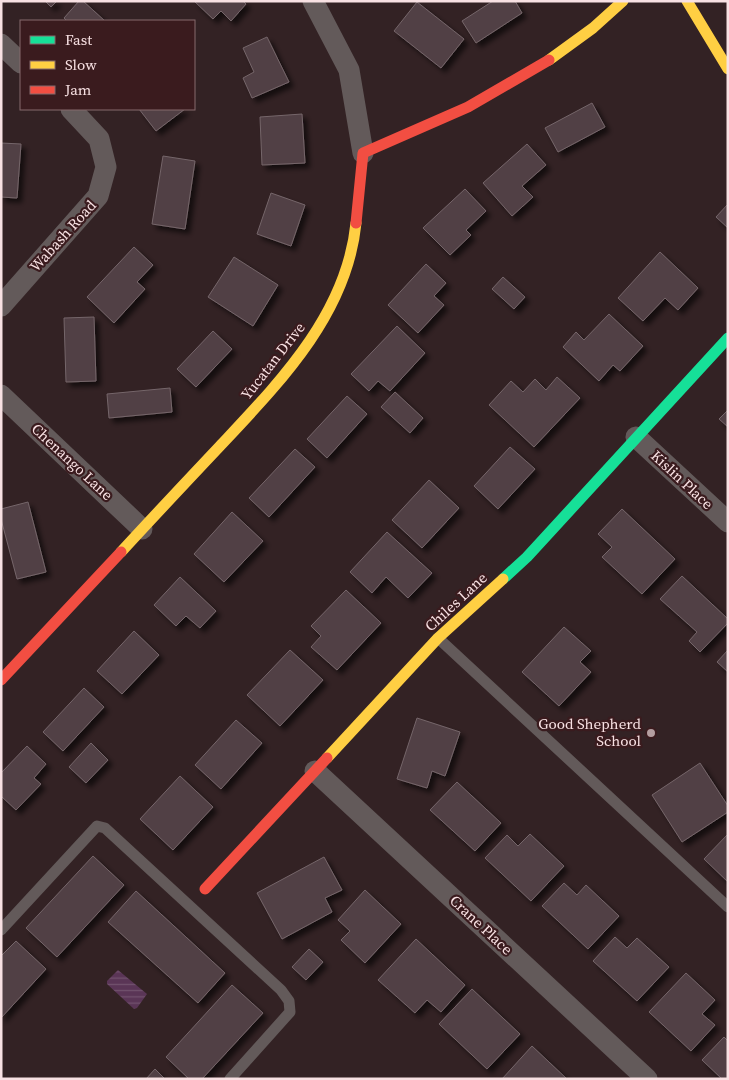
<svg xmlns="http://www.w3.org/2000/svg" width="729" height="1080" font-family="'Source Serif 4',serif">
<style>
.water{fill:url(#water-rules)}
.building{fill:#513f44;stroke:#75666a;filter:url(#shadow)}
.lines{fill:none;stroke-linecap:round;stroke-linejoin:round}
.lane{stroke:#635a5a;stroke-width:11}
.street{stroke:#635a5a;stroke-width:21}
.fast{stroke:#16e098;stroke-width:11}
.slow{stroke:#ffcf43;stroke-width:11}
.jam{stroke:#f24e42;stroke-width:11}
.poi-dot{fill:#b39ea0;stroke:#3a1b1e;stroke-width:2}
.labels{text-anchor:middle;stroke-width:4.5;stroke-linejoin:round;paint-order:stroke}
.street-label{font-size:15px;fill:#f8e1e3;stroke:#3a1b1e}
.poi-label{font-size:15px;fill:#f8e1e3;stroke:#3a1b1e;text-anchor:end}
</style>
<defs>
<pattern id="water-rules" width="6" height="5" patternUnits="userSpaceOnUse" patternTransform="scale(1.25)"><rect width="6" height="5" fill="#5a3556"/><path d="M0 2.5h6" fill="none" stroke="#72526e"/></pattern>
<filter id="shadow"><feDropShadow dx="4.5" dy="4.5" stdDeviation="2.5" flood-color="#0009"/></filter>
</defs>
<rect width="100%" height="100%" fill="#332224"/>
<path class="water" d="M118,970L147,994L137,1008L134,1009L107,984V981Z"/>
<g class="building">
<path d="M45,1H57L51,7Z"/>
<path d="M79,1H83L105,21H67L64,18Z"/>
<path d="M194,1H243L246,4L231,21L221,11L213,19Z"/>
<path d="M493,1H515L522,13L476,43L462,21Z"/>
<path d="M417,2L464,39L441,68L394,31Z"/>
<path d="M267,37L289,82L252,98L243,78L254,72L243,48Z"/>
<path d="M592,103L605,127L558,152L545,128Z"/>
<path d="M139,109H185L156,131Z"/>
<path d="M302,114L305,163L262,165L260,117Z"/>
<path d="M1,143L21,144L17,198L1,197Z"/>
<path d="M527,144L546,165L522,186L533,197L512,216L483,183Z"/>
<path d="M163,156L195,161L185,229L152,224Z"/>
<path d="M465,189L486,211L466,230L471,235L450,255L423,228Z"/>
<path d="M271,193L305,205L291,246L257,234Z"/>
<path d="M728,204V228L716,217Z"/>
<path d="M134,247L153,265L137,282L145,289L114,323L87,297Z"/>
<path d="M660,252L698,288L678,310L665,298L643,321L618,298Z"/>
<path d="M234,257L278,285L253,326L208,297Z"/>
<path d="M426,264L446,283L434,296L444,305L418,333L388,305Z"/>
<path d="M503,277L525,297L514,309L492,289Z"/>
<path d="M609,314L643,346L620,371L613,365L599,381L563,347L576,332L584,340Z"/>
<path d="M94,317L96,381L66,382L64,318Z"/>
<path d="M397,326L425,353L390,391L378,381L369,391L351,374Z"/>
<path d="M213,331L232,349L196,387L177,369Z"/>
<path d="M557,377L580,398L534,447L489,405L511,381L523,392L535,379L546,390Z"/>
<path d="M170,388L172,412L109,418L107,394Z"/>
<path d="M395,392L423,418L410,433L381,407Z"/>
<path d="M347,396L367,414L327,458L307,439Z"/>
<path d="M728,410V427L719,419Z"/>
<path d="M510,447L535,469L498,509L474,486Z"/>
<path d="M295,449L315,467L269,517L249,498Z"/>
<path d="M429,480L459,508L422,548L392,520Z"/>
<path d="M28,502L46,572L17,579L1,519V509Z"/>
<path d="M622,509L675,559L642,594L602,557L612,547L598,534Z"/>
<path d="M232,512L263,541L224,582L194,554Z"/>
<path d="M387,532L432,573L408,598L386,577L372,593L350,572Z"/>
<path d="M682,576L728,619V623L700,652L689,641L697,632L660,599Z"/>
<path d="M180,577L216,611L200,628L186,616L176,626L154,605Z"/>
<path d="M346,590L381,623L337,670L311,647L321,636L311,626Z"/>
<path d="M564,627L591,651L580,662L591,672L559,706L522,672Z"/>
<path d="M134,631L159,655L122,694L97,671Z"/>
<path d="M290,650L323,680L280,726L247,695Z"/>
<path d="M728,650V672L717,662Z"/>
<path d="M84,688L104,707L63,751L43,732Z"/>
<path d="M417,718L460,732L445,776L432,771L427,788L397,779Z"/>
<path d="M236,720L262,743L221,789L195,765Z"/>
<path d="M91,743L108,760L86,783L69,767Z"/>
<path d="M27,746L46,764L34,778L41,784L16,810L1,796V773Z"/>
<path d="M700,763L728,806V812L682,842L652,795Z"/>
<path d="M180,776L213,807L173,850L140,819Z"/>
<path d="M457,782L501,823L475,851L430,810Z"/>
<path d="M530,834L564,866L531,901L485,858L507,835L518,846Z"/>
<path d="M728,834V882L704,859Z"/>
<path d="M93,856L124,885L57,957L26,928Z"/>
<path d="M324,857L342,890L325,898L332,912L282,939L257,893Z"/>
<path d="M564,883L577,895L586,885L619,916L588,949L542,906Z"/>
<path d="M365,890L401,924L365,963L341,940L350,931L338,920Z"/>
<path d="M136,891L225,973L198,1003L108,922Z"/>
<path d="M615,937L627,948L637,938L669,967L637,1001L593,961Z"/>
<path d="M416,939L465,985L441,1012L427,1000L415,1013L378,980Z"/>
<path d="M16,941L46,969L1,1018V956Z"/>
<path d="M309,949L323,962L306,980L292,967Z"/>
<path d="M686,973L715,1000L702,1014L715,1025L691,1051L649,1012Z"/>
<path d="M232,985L263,1013L202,1079H189L166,1057Z"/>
<path d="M472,989L520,1034L487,1069L439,1024Z"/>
<path d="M724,1037L728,1041V1079H722L702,1060Z"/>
<path d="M532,1046L567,1079H502Z"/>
<path d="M155,1069L165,1079H146Z"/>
</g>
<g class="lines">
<g class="lane">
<path d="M438,638L728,907"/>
<path d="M1,930L97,826L105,828L281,990L289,1001L290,1012L230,1079"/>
</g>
<g class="street">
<path d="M313,1L349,70L363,153"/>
<path d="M1,44L21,63"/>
<path d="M1,306L98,196L106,167L99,139L71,109"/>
<path d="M1,395L142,529"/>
<path d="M636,437L728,522"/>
<path d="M315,771L647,1079"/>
</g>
<path class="fast" d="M503,579L527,557L728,338"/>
<g class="slow">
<path d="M687,1L728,69"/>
<path d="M549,60L593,28L623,1"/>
<path d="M121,552C154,516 187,481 220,446C280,382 347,314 356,223"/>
<path d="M327,758L438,638L503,579"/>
</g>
<g class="jam">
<path d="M356,223L363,153L468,107L549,60"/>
<path d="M1,680L121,552"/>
<path d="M205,889L327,758"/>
</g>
</g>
<circle class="poi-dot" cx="651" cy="733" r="5"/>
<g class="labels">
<g class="street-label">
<text transform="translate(63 236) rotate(-48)" y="5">Wabash Road</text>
<text transform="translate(273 361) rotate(-52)" y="5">Yucatan Drive</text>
<text transform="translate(72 462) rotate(43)" y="5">Chenango Lane</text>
<text transform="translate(682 480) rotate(43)" y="5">Kislin Place</text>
<text transform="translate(456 602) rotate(-43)" y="5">Chiles Lane</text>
<text transform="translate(481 925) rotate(43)" y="5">Crane Place</text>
</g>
<g class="poi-label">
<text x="641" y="729">Good Shepherd<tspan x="641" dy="17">School</tspan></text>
</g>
</g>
<rect width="729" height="1080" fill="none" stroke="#f8e1e3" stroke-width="5"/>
<rect x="20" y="20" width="175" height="90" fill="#3a1b1e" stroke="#866a6d"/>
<rect x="30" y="36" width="25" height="8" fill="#16e098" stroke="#866a6d"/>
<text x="65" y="45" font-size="15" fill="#f8e1e3">Fast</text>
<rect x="30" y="61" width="25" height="8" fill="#ffcf43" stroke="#866a6d"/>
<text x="65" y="70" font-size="15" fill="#f8e1e3">Slow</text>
<rect x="30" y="86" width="25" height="8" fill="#f24e42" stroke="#866a6d"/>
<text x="65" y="95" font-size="15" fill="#f8e1e3">Jam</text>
</svg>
